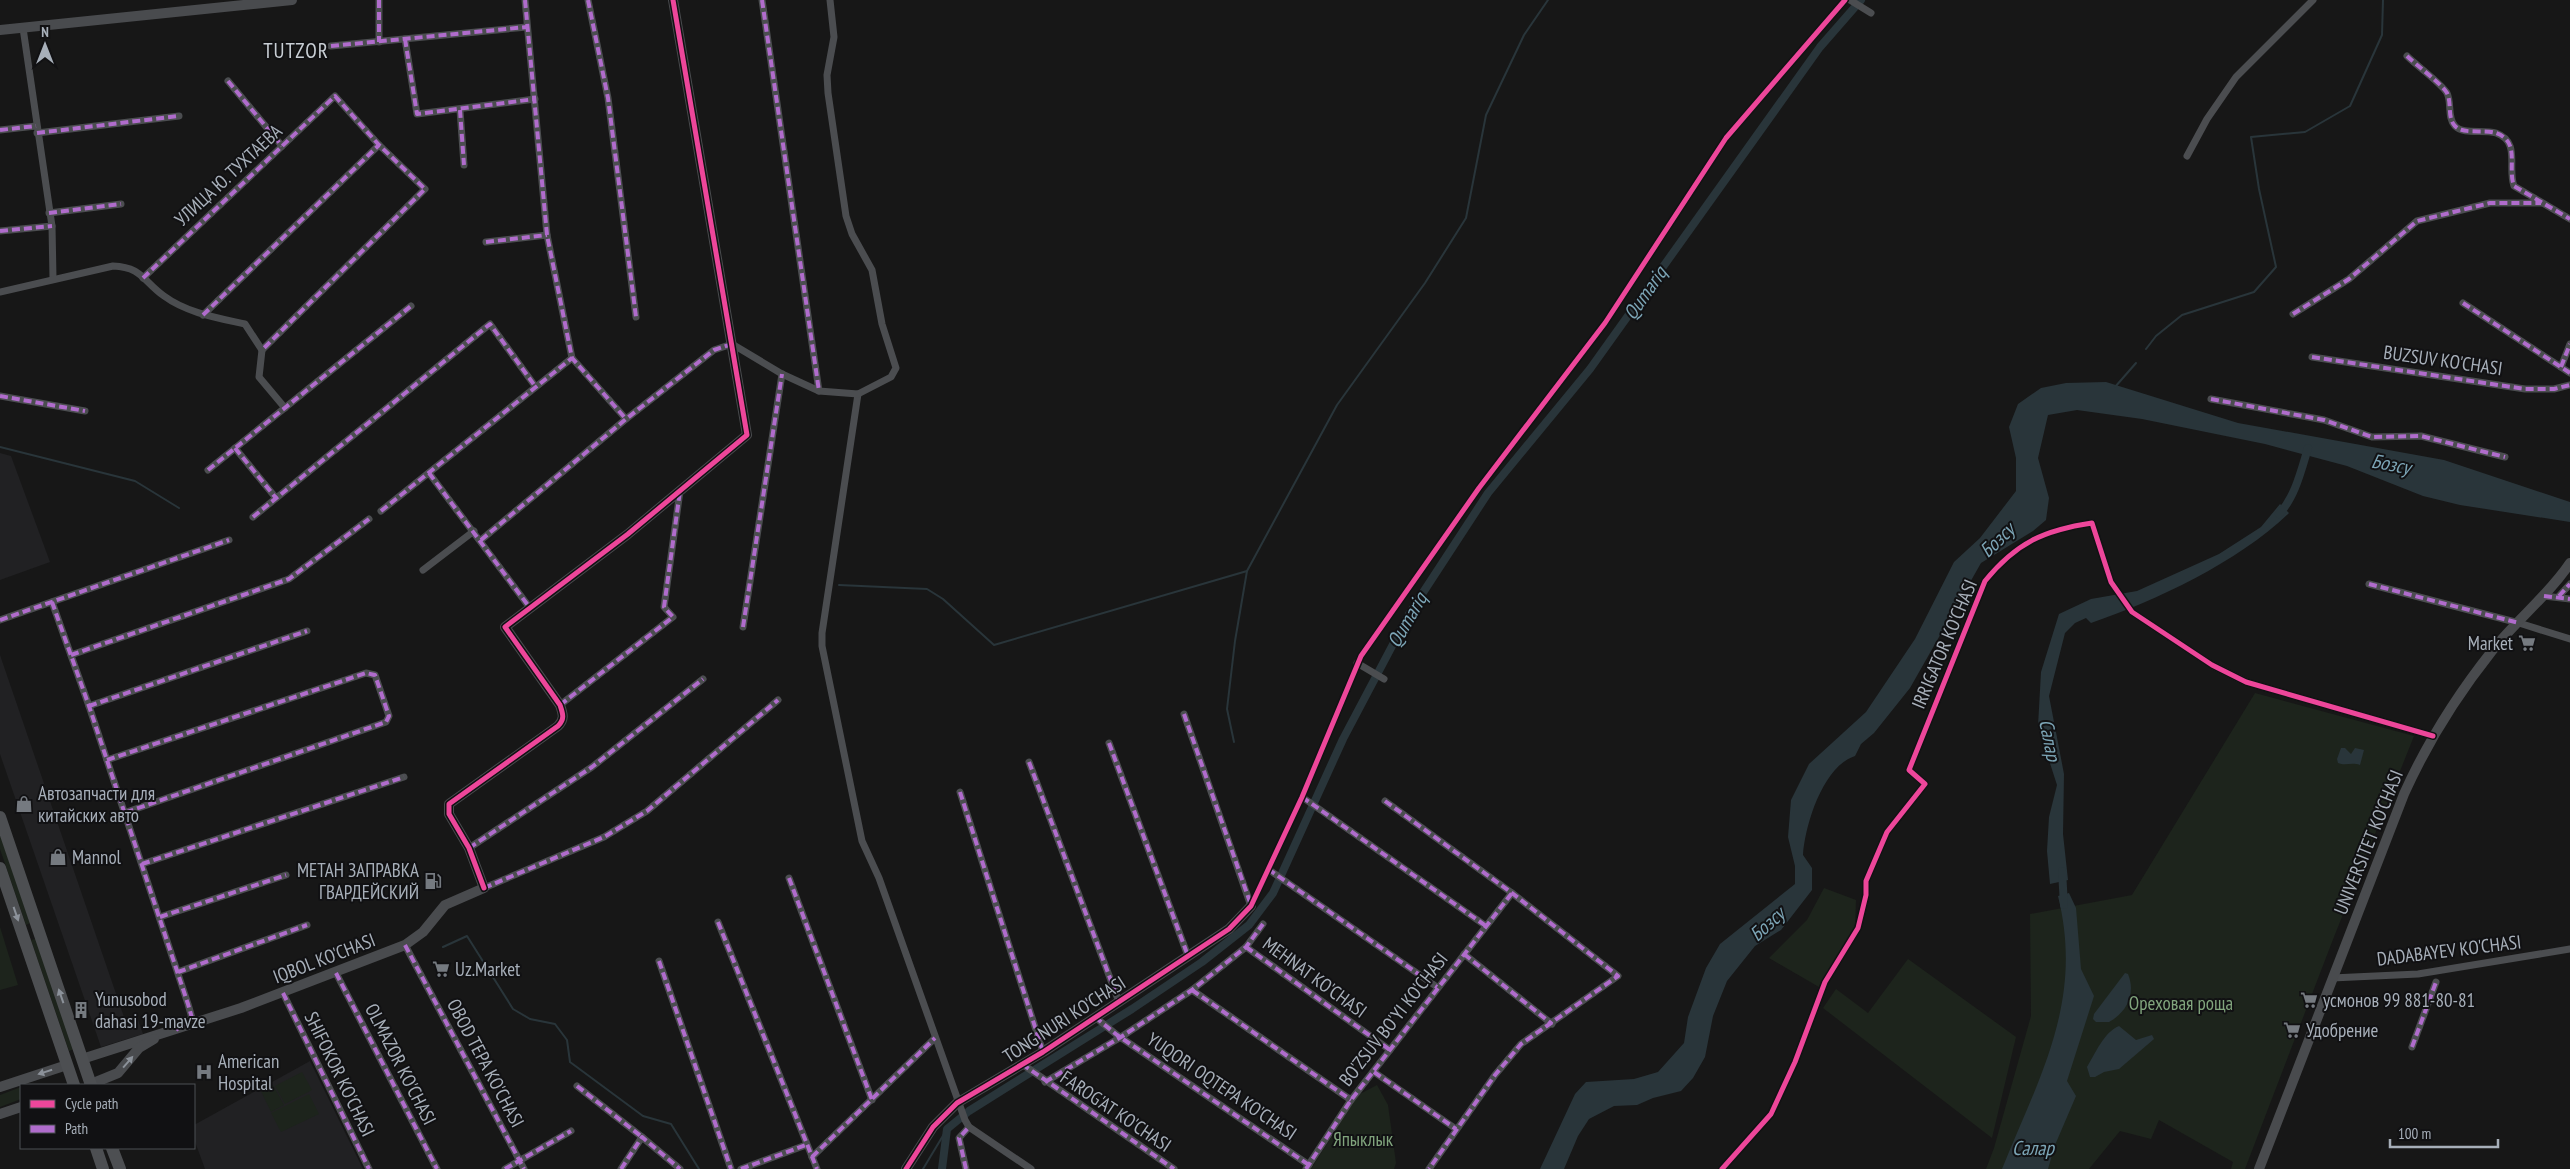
<svg xmlns="http://www.w3.org/2000/svg" width="2570" height="1169" font-family="'PT Sans Narrow',sans-serif">
<style>
.built{fill:#212123}
.green{fill:#1d241c}
.water{fill:#29353a}
.lines{fill:none;stroke-linecap:round;stroke-linejoin:round}
.stream{stroke:#29353a;stroke-width:2}
.canal{stroke:#29353a;stroke-width:8}
.street{stroke:#4b4d50;stroke-width:7}
.secondary{stroke:#494b4e;stroke-width:10}
.highway{stroke:#4d4f52;stroke-width:12}
.quiet{stroke:#b06ccc;stroke-width:4;stroke-dasharray:8 4;stroke-linecap:butt}
.cycleway-casing{stroke:#111113;stroke-width:8}
.cycleway{stroke:#ed469a;stroke-width:5}
.oneway{fill:#8c929a}
.oneway2{fill:#8b9199}
.labels{text-anchor:middle;stroke-width:4;stroke-linejoin:round;paint-order:stroke}
.street-label{font-size:19px;fill:#a7afb9;stroke:#111113}
.poi-label{font-size:19px;fill:#a7afb9;stroke:#111113;text-anchor:start}
.park-label{font-size:19px;fill:#81a57d;stroke:#111113}
.water-label{font-size:20px;font-style:italic;fill:#7ca5b6;stroke:#111113}
.quarter-label{font-size:21px;letter-spacing:1px;fill:#c8ced4;stroke:#111113}
</style>
<rect width="100%" height="100%" fill="#171717"/>
<g class="built">
<path d="M0,453L11,456L50,562L0,580Z"/>
<path d="M0,655L125,1020L137,1017L143,1034L101,1047L0,754Z"/>
<path d="M310,1061L363,1169H205L194,1139V1125Z"/>
</g>
<g class="green">
<path d="M2255,693L2414,736L2332,942L2245,1169H2231L2233,1162L2159,1120L2151,1139L2120,1131L2089,1169H1986L1994,1148L2031,1016L2030,914L2132,895Z"/>
<path d="M0,834L30,923L26,925L0,849Z"/>
<path d="M1824,888L1856,900L1855,928L1819,987L1769,958L1807,920Z"/>
<path d="M0,927L18,985L0,990Z"/>
<path d="M36,939L74,1049L69,1051L31,940Z"/>
<path d="M1908,959L2016,1037L1992,1138L1823,1008L1836,989L1868,1013Z"/>
<path d="M302,1072L312,1090L285,1104L275,1086Z"/>
<path d="M273,1085L284,1105L271,1112L261,1091Z"/>
<path d="M1377,1085L1388,1105L1396,1163L1394,1169H1311L1358,1095Z"/>
<path d="M21,1087V1099L0,1107V1095Z"/>
<path d="M309,1094L319,1114L281,1132L271,1113Z"/>
</g>
<g class="water">
<path d="M2106,382L2238,423L2444,460L2570,502V522L2460,505L2423,496L2347,466L2265,444L2142,419L2077,410L2048,415L2038,458L2049,498L2046,520L2033,531L1981,563L1910,688L1874,733L1861,744L1855,756C1823,766 1805,825 1803,855L1812,868V890L1781,930L1755,946L1727,981L1713,1016L1705,1057L1693,1078L1681,1091L1653,1098L1637,1105L1614,1106L1589,1119L1578,1136L1564,1169H1540L1575,1094L1586,1082L1634,1079L1658,1072L1684,1043L1688,1017L1706,968L1720,944L1795,884V866L1788,837L1791,800L1809,764L1866,712L1915,639L1954,562L1980,538L2016,491V458L2009,427L2018,404L2041,388L2066,383Z"/>
<path d="M2280,504L2289,513C2238,562 2157,600 2091,623L2086,618L2075,623L2065,633L2049,696L2064,774L2063,834L2068,880L2050,884L2047,851L2049,817L2057,785L2038,726L2041,672L2059,614L2091,599L2137,591L2219,554L2261,527Z"/>
<path d="M2341,748H2345L2351,754L2355,748L2364,750L2360,765C2352,762 2345,766 2338,763L2337,759Z"/>
<path d="M2069,893L2076,908L2081,969L2094,996L2067,1081L2076,1096L2055,1145L2048,1169H2002C2040,1075 2084,1001 2058,896Z"/>
<path d="M2125,973L2128,974C2136,994 2127,1012 2109,1022H2096L2093,1019L2094,1014Z"/>
<path d="M2119,1026L2136,1040L2152,1035L2154,1039L2119,1069L2104,1072L2095,1077H2090L2087,1067C2095,1054 2104,1032 2119,1026Z"/>
</g>
<g class="lines">
<g class="stream">
<path d="M2146,349L2156,336L2182,315L2254,292L2276,267L2259,189L2251,137L2305,132L2350,106L2382,35L2383,0"/>
<path d="M2115,387L2136,363"/>
<path d="M0,447L135,481L179,508"/>
<path d="M839,585L927,589L943,599L994,645L1247,571"/>
<path d="M1234,742L1227,709L1235,641L1247,571L1337,405L1425,283L1466,218L1486,115L1524,35L1548,0"/>
<path d="M443,947L467,936L513,1009L530,1019L555,1024L567,1040L570,1062L643,1116L671,1124L699,1169"/>
<path d="M923,1169L947,1129"/>
</g>
<g class="canal">
<path d="M2279,514C2295,497 2301,471 2308,448"/>
<path d="M2062,871L2064,905"/>
<path d="M942,1169L947,1129L969,1111L1132,1009L1202,962L1249,925L1273,893L1343,739L1409,614L1488,493L1590,369L1820,47L1861,0"/>
</g>
<g class="street">
<path d="M379,0V42"/>
<path d="M525,0L547,235L572,358L626,419"/>
<path d="M588,0L608,98L636,317"/>
<path d="M762,0L819,391"/>
<path d="M1850,0L1871,13"/>
<path d="M23,28L52,226L53,278"/>
<path d="M405,39L417,114L535,99"/>
<path d="M331,46L527,27"/>
<path d="M2407,56C2416,65 2442,84 2447,93C2452,103 2447,118 2455,126C2463,135 2484,129 2496,133C2521,142 2507,167 2514,186L2570,219"/>
<path d="M228,81L282,146"/>
<path d="M460,110L464,165"/>
<path d="M0,130L36,126"/>
<path d="M37,133L179,116"/>
<path d="M2187,156L2207,119L2236,77L2313,0"/>
<path d="M49,213L121,204"/>
<path d="M0,231L52,226"/>
<path d="M486,242L547,235"/>
<path d="M143,278L335,96L379,145L425,189L262,350"/>
<path d="M0,292L113,266C142,267 143,281 164,296C187,313 218,318 245,324L262,350L259,377L285,408"/>
<path d="M2463,303L2570,373"/>
<path d="M2293,314L2349,279L2417,221L2490,203H2541"/>
<path d="M203,315L379,145"/>
<path d="M2312,357L2525,389H2554L2570,385"/>
<path d="M2561,367L2570,344"/>
<path d="M858,394L822,633V646L862,841L879,878L965,1120L969,1127L1031,1169"/>
<path d="M0,396L85,411"/>
<path d="M2211,399L2324,420L2372,437L2421,436L2505,457"/>
<path d="M235,448L276,498"/>
<path d="M208,470L411,306"/>
<path d="M429,473L530,608"/>
<path d="M381,511L572,358"/>
<path d="M253,517L490,324L535,386"/>
<path d="M481,540L626,419L714,350L732,344L782,374L819,391L858,394L891,377L896,368L882,324L872,270L852,234L846,216L828,93L827,75L834,37L830,0"/>
<path d="M423,570L474,531"/>
<path d="M2369,584L2519,623L2570,639"/>
<path d="M2544,596L2570,599"/>
<path d="M2559,596L2570,584"/>
<path d="M52,602L89,706L188,1004L192,1018L183,1024"/>
<path d="M0,620L229,540"/>
<path d="M743,627L782,374"/>
<path d="M71,655L289,579L369,519"/>
<path d="M1357,663L1384,679"/>
<path d="M560,705L673,617L664,607L680,491"/>
<path d="M89,706L307,631"/>
<path d="M1184,714L1251,906"/>
<path d="M1109,743L1188,956"/>
<path d="M107,760L366,673L375,675L389,716L386,722L124,813"/>
<path d="M1029,762L1119,1002"/>
<path d="M960,792L1043,1052"/>
<path d="M1302,797L1486,926"/>
<path d="M1385,801L1512,893L1618,976L1521,1044L1495,1075L1429,1169"/>
<path d="M469,848L592,767L703,679"/>
<path d="M142,864L404,777"/>
<path d="M1268,869L1437,987"/>
<path d="M789,878L872,1100"/>
<path d="M484,888L604,837L647,811L778,700"/>
<path d="M1251,906L1302,797L1361,656L1479,488L1605,323L1726,138L1845,0"/>
<path d="M160,917L286,875"/>
<path d="M718,922L817,1169"/>
<path d="M405,945L524,1169"/>
<path d="M1246,947L1390,1050"/>
<path d="M1464,954L1552,1024"/>
<path d="M659,961L731,1169"/>
<path d="M178,972L307,925"/>
<path d="M336,973L437,1169"/>
<path d="M2332,978L2418,974L2570,949"/>
<path d="M1192,990L1351,1100"/>
<path d="M283,993L369,1169"/>
<path d="M1095,1017L1117,1035L1309,1165"/>
<path d="M2412,1047L2436,982"/>
<path d="M1022,1064L1174,1169"/>
<path d="M1374,1072L1456,1129"/>
<path d="M1045,1082L1121,1037L1192,990L1246,947L1263,924"/>
<path d="M577,1086L642,1137"/>
<path d="M812,1157L935,1038"/>
<path d="M505,1169L571,1131"/>
<path d="M621,1169L642,1137L680,1169"/>
<path d="M741,1169L806,1145"/>
<path d="M966,1169L959,1138L969,1127"/>
<path d="M1306,1169L1351,1100L1512,893"/>
<path d="M1722,1169L1771,1114L1795,1062L1825,982L1858,928L1866,895V881L1887,832L1925,784L1909,770L1985,581C2016,543 2044,530 2092,523L2111,582L2132,612L2212,665L2246,682L2433,736"/>
</g>
<g class="secondary">
<path d="M0,30L292,0"/>
<path d="M82,1059L241,1008L405,945L423,932L445,905L484,888L469,848L449,814V804L558,726C565,719 563,714 560,705L505,627L628,534L747,435L673,0"/>
<path d="M91,1084L118,1073L139,1048L154,1039"/>
<path d="M0,1087L67,1065"/>
<path d="M0,1114L21,1107"/>
<path d="M906,1169L933,1127L957,1103L1043,1052L1229,929L1251,906"/>
<path d="M2259,1169L2404,794C2427,743 2457,695 2492,651C2516,620 2548,596 2570,563"/>
</g>
<g class="highway">
<path d="M0,817L91,1085"/>
<path d="M0,868L74,1085"/>
<path d="M96,1148L103,1169"/>
<path d="M112,1148L120,1169"/>
</g>
<g class="quiet">
<path d="M379,0V42"/>
<path d="M525,0L547,235L572,358L626,419"/>
<path d="M588,0L608,98L636,317"/>
<path d="M762,0L819,391"/>
<path d="M405,39L417,114L535,99"/>
<path d="M331,46L527,27"/>
<path d="M2407,56C2416,65 2442,84 2447,93C2452,103 2447,118 2455,126C2463,135 2484,129 2496,133C2521,142 2507,167 2514,186L2570,219"/>
<path d="M228,81L282,146"/>
<path d="M460,110L464,165"/>
<path d="M0,130L36,126"/>
<path d="M37,133L179,116"/>
<path d="M49,213L121,204"/>
<path d="M0,231L52,226"/>
<path d="M486,242L547,235"/>
<path d="M143,278L335,96L379,145L425,189L262,350"/>
<path d="M2463,303L2570,373"/>
<path d="M2293,314L2349,279L2417,221L2490,203H2541"/>
<path d="M203,315L379,145"/>
<path d="M2312,357L2525,389H2554L2570,385"/>
<path d="M2561,367L2570,344"/>
<path d="M0,396L85,411"/>
<path d="M2211,399L2324,420L2372,437L2421,436L2505,457"/>
<path d="M235,448L276,498"/>
<path d="M208,470L411,306"/>
<path d="M429,473L530,608"/>
<path d="M381,511L572,358"/>
<path d="M253,517L490,324L535,386"/>
<path d="M481,540L626,419L714,350L732,344"/>
<path d="M2369,584L2519,623"/>
<path d="M2544,596L2570,599"/>
<path d="M2559,596L2570,584"/>
<path d="M52,602L89,706L188,1004L192,1018L176,1030"/>
<path d="M0,620L229,540"/>
<path d="M743,627L782,374"/>
<path d="M71,655L289,579L369,519"/>
<path d="M560,705L673,617L664,607L680,491"/>
<path d="M89,706L307,631"/>
<path d="M1184,714L1251,905"/>
<path d="M1109,743L1188,956"/>
<path d="M107,760L366,673L375,675L389,716L386,722L124,813"/>
<path d="M1029,762L1119,1002"/>
<path d="M960,792L1043,1052"/>
<path d="M1302,797L1486,926"/>
<path d="M1385,801L1512,893L1618,976L1521,1044L1495,1075L1429,1169"/>
<path d="M469,848L592,767L703,679"/>
<path d="M142,864L404,777"/>
<path d="M1268,869L1437,987"/>
<path d="M789,878L872,1100"/>
<path d="M484,888L604,837L647,811L778,700"/>
<path d="M160,917L286,875"/>
<path d="M718,922L817,1169"/>
<path d="M405,945L524,1169"/>
<path d="M1246,947L1390,1050"/>
<path d="M1464,954L1552,1024"/>
<path d="M659,961L731,1169"/>
<path d="M178,972L307,925"/>
<path d="M336,973L437,1169"/>
<path d="M1192,990L1351,1100"/>
<path d="M283,993L369,1169"/>
<path d="M1095,1017L1117,1035L1309,1165"/>
<path d="M2412,1047L2436,982"/>
<path d="M1022,1064L1174,1169"/>
<path d="M1374,1072L1456,1129"/>
<path d="M1045,1082L1121,1037L1192,990L1246,947L1263,924"/>
<path d="M577,1086L642,1137"/>
<path d="M812,1157L935,1038"/>
<path d="M505,1169L571,1131"/>
<path d="M621,1169L642,1137L680,1169"/>
<path d="M741,1169L806,1145"/>
<path d="M966,1169L959,1138L969,1127"/>
<path d="M1306,1169L1351,1100L1512,893"/>
</g>
<g class="cycleway-casing">
<g id="cycleway">
<path d="M484,888L469,848L449,814V804L558,726C565,719 563,714 560,705L505,627L628,534L747,435L673,0"/>
<path d="M906,1169L933,1127L957,1103L1043,1052L1229,929L1251,906L1302,797L1361,656L1479,488L1605,323L1726,138L1845,0"/>
<path d="M1722,1169L1771,1114L1795,1062L1825,982L1858,928L1866,895V881L1887,832L1925,784L1909,770L1985,581C2016,543 2044,530 2092,523L2111,582L2132,612L2212,665L2246,682L2433,736"/>
</g>
</g>
<use href="#cycleway" class="cycleway"/>
</g>
<defs><path id="oneway-solid" d="M-6-.8H1V-3.2L6.5 0L1 3.2V.8H-6Z" transform="scale(1.25)"/></defs>
<g class="oneway">
<use href="#oneway-solid" transform="translate(16 914) rotate(71)"/>
<use href="#oneway-solid" transform="translate(61 996) rotate(-109)"/>
</g>
<g class="oneway2">
<use href="#oneway-solid" transform="translate(128 1062) rotate(-49)"/>
<use href="#oneway-solid" transform="translate(45 1072) rotate(162)"/>
</g>
<defs>
<g id="supermarket-bare" transform="scale(1.35)"><path d="M-6-5.5h2.5l.6 2H6L4.5 2H-2.5L-4.4-4H-6ZM-1.5 3.2a1.3 1.3 0 1 0 .1 0ZM3 3.2a1.3 1.3 0 1 0 .1 0Z" fill="#757a80" stroke="#111113" stroke-width="2.5" paint-order="stroke"/></g>
<g id="shop-bare" transform="scale(1.35)"><path d="M-5-2.5h2.3a2.7 3.5 0 0 1 5.4 0H5L5.5 6h-11ZM-1.5-2.5h3a1.5 2.3 0 0 0-3 0Z" fill="#757a80" stroke="#111113" stroke-width="2.5" paint-order="stroke"/></g>
<g id="fuel-bare" transform="scale(1.35)"><path d="M-5.5-6h7V0h2V4h1.3V-2.5L3-4.5l.8-.8L6-3V5H2.5V1h-1V6h-7ZM-4.2-4.7v3.2H.2V-4.7Z" fill="#757a80" stroke="#111113" stroke-width="2.5" paint-order="stroke"/></g>
<g id="building-bare" transform="scale(1.35)"><path d="M-4-6H4V6H1V3H-1V6H-4ZM-2.5-4.3h1.7v1.8h-1.7ZM.8-4.3h1.7v1.8H.8ZM-2.5-1h1.7V.8h-1.7ZM.8-1h1.7V.8H.8Z" fill="#757a80" stroke="#111113" stroke-width="2.5" paint-order="stroke"/></g>
<g id="hospital-bare" transform="scale(1.35)"><path d="M-5-5h3v3.5h4V-5h3V5h-3V1.5h-4V5h-3Z" fill="#757a80" stroke="#111113" stroke-width="2.5" paint-order="stroke"/></g>
</defs>
<g fill-rule="evenodd">
<use href="#supermarket-bare" x="2527" y="643"/>
<use href="#shop-bare" x="24" y="804"/>
<use href="#shop-bare" x="58" y="857"/>
<use href="#fuel-bare" x="433" y="881"/>
<use href="#supermarket-bare" x="441" y="969"/>
<use href="#supermarket-bare" x="2309" y="1000"/>
<use href="#building-bare" x="81" y="1010"/>
<use href="#supermarket-bare" x="2292" y="1030"/>
<use href="#hospital-bare" x="204" y="1072"/>
</g>
<g class="labels">
<g class="street-label">
<text transform="translate(228 175) rotate(-43)" y="7">УЛИЦА Ю. ТУХТАЕВА</text>
<text transform="translate(2443 360) rotate(8)" y="7">BUZSUV KO'CHASI</text>
<text transform="translate(1944 644) rotate(-67)" y="7">IRRIGATOR KO'CHASI</text>
<text transform="translate(2368 842) rotate(-68)" y="7">UNIVERSITET KO'CHASI</text>
<text transform="translate(2449 950) rotate(-7)" y="7">DADABAYEV KO'CHASI</text>
<text transform="translate(324 958) rotate(-21)" y="7">IQBOL KO'CHASI</text>
<text transform="translate(1315 977) rotate(36)" y="7">MEHNAT KO'CHASI</text>
<text transform="translate(1064 1019) rotate(-33)" y="7">TONG NURI KO'CHASI</text>
<text transform="translate(1393 1019) rotate(-52)" y="7">BO'ZSUV BO'YI KO'CHASI</text>
<text transform="translate(486 1063) rotate(62)" y="7">OBOD TEPA KO'CHASI</text>
<text transform="translate(401 1064) rotate(63)" y="7">OLMAZOR KO'CHASI</text>
<text transform="translate(340 1074) rotate(64)" y="7">SHIFOKOR KO'CHASI</text>
<text transform="translate(1222 1086) rotate(34)" y="7">YUQORI OQTEPA KO'CHASI</text>
<text transform="translate(1116 1111) rotate(34)" y="7">FAROG'AT KO'CHASI</text>
</g>
<g class="poi-label">
<text x="2513" y="650" text-anchor="end">Market</text>
<text x="38" y="800">Автозапчасти для<tspan x="38" dy="22">китайских авто</tspan></text>
<text x="72" y="864">Mannol</text>
<text x="419" y="877" text-anchor="end">МЕТАН ЗАПРАВКА<tspan x="419" dy="22">ГВАРДЕЙСКИЙ</tspan></text>
<text x="455" y="976">Uz.Market</text>
<text x="95" y="1006">Yunusobod<tspan x="95" dy="22">dahasi 19-mavze</tspan></text>
<text x="2323" y="1007">усмонов 99 881-80-81</text>
<text x="2306" y="1037">Удобрение</text>
<text x="218" y="1068">American<tspan x="218" dy="22">Hospital</tspan></text>
</g>
<g class="park-label">
<text x="2181" y="1010">Ореховая роща</text>
<text x="1363" y="1146">Япыклык</text>
</g>
<g class="water-label">
<text transform="translate(1645 293) rotate(-55)" y="7">Qumariq</text>
<text transform="translate(2391 464) rotate(11)" y="7">Бозсу</text>
<text transform="translate(1997 540) rotate(-44)" y="7">Бозсу</text>
<text transform="translate(1407 620) rotate(-60)" y="7">Qumariq</text>
<text transform="translate(2050 740) rotate(79)" y="7">Салар</text>
<text transform="translate(1767 924) rotate(-42)" y="7">Бозсу</text>
<text x="2033" y="1155">Салар</text>
</g>
<g class="quarter-label">
<text x="296" y="58">TUTZOR</text>
</g>
</g>
<rect x="20" y="1084" width="175" height="65" fill="#111113" stroke="#4d5055"/>
<rect x="30" y="1100" width="25" height="8" fill="#ed469a" stroke="#4d5055"/>
<text x="65" y="1109" font-size="15" fill="#a7afb9">Cycle path</text>
<rect x="30" y="1125" width="25" height="8" fill="#b06ccc" stroke="#4d5055"/>
<text x="65" y="1134" font-size="15" fill="#a7afb9">Path</text>
<g transform="translate(45 45)" stroke="#111113" stroke-width="4" paint-order="stroke">
<path d="M0-4L9 19L0 12L-9 19Z" fill="#a7afb9"/>
<text y="-8" font-size="14" font-weight="bold" text-anchor="middle" fill="#a7afb9">N</text>
</g>
<path d="M2390 1139v8h108v-8" fill="none" stroke="#a7afb9" stroke-width="2.5"/>
<text x="2398" y="1139" font-size="15" fill="#a7afb9" stroke="#111113" stroke-width="4" paint-order="stroke">100 m</text>
</svg>
